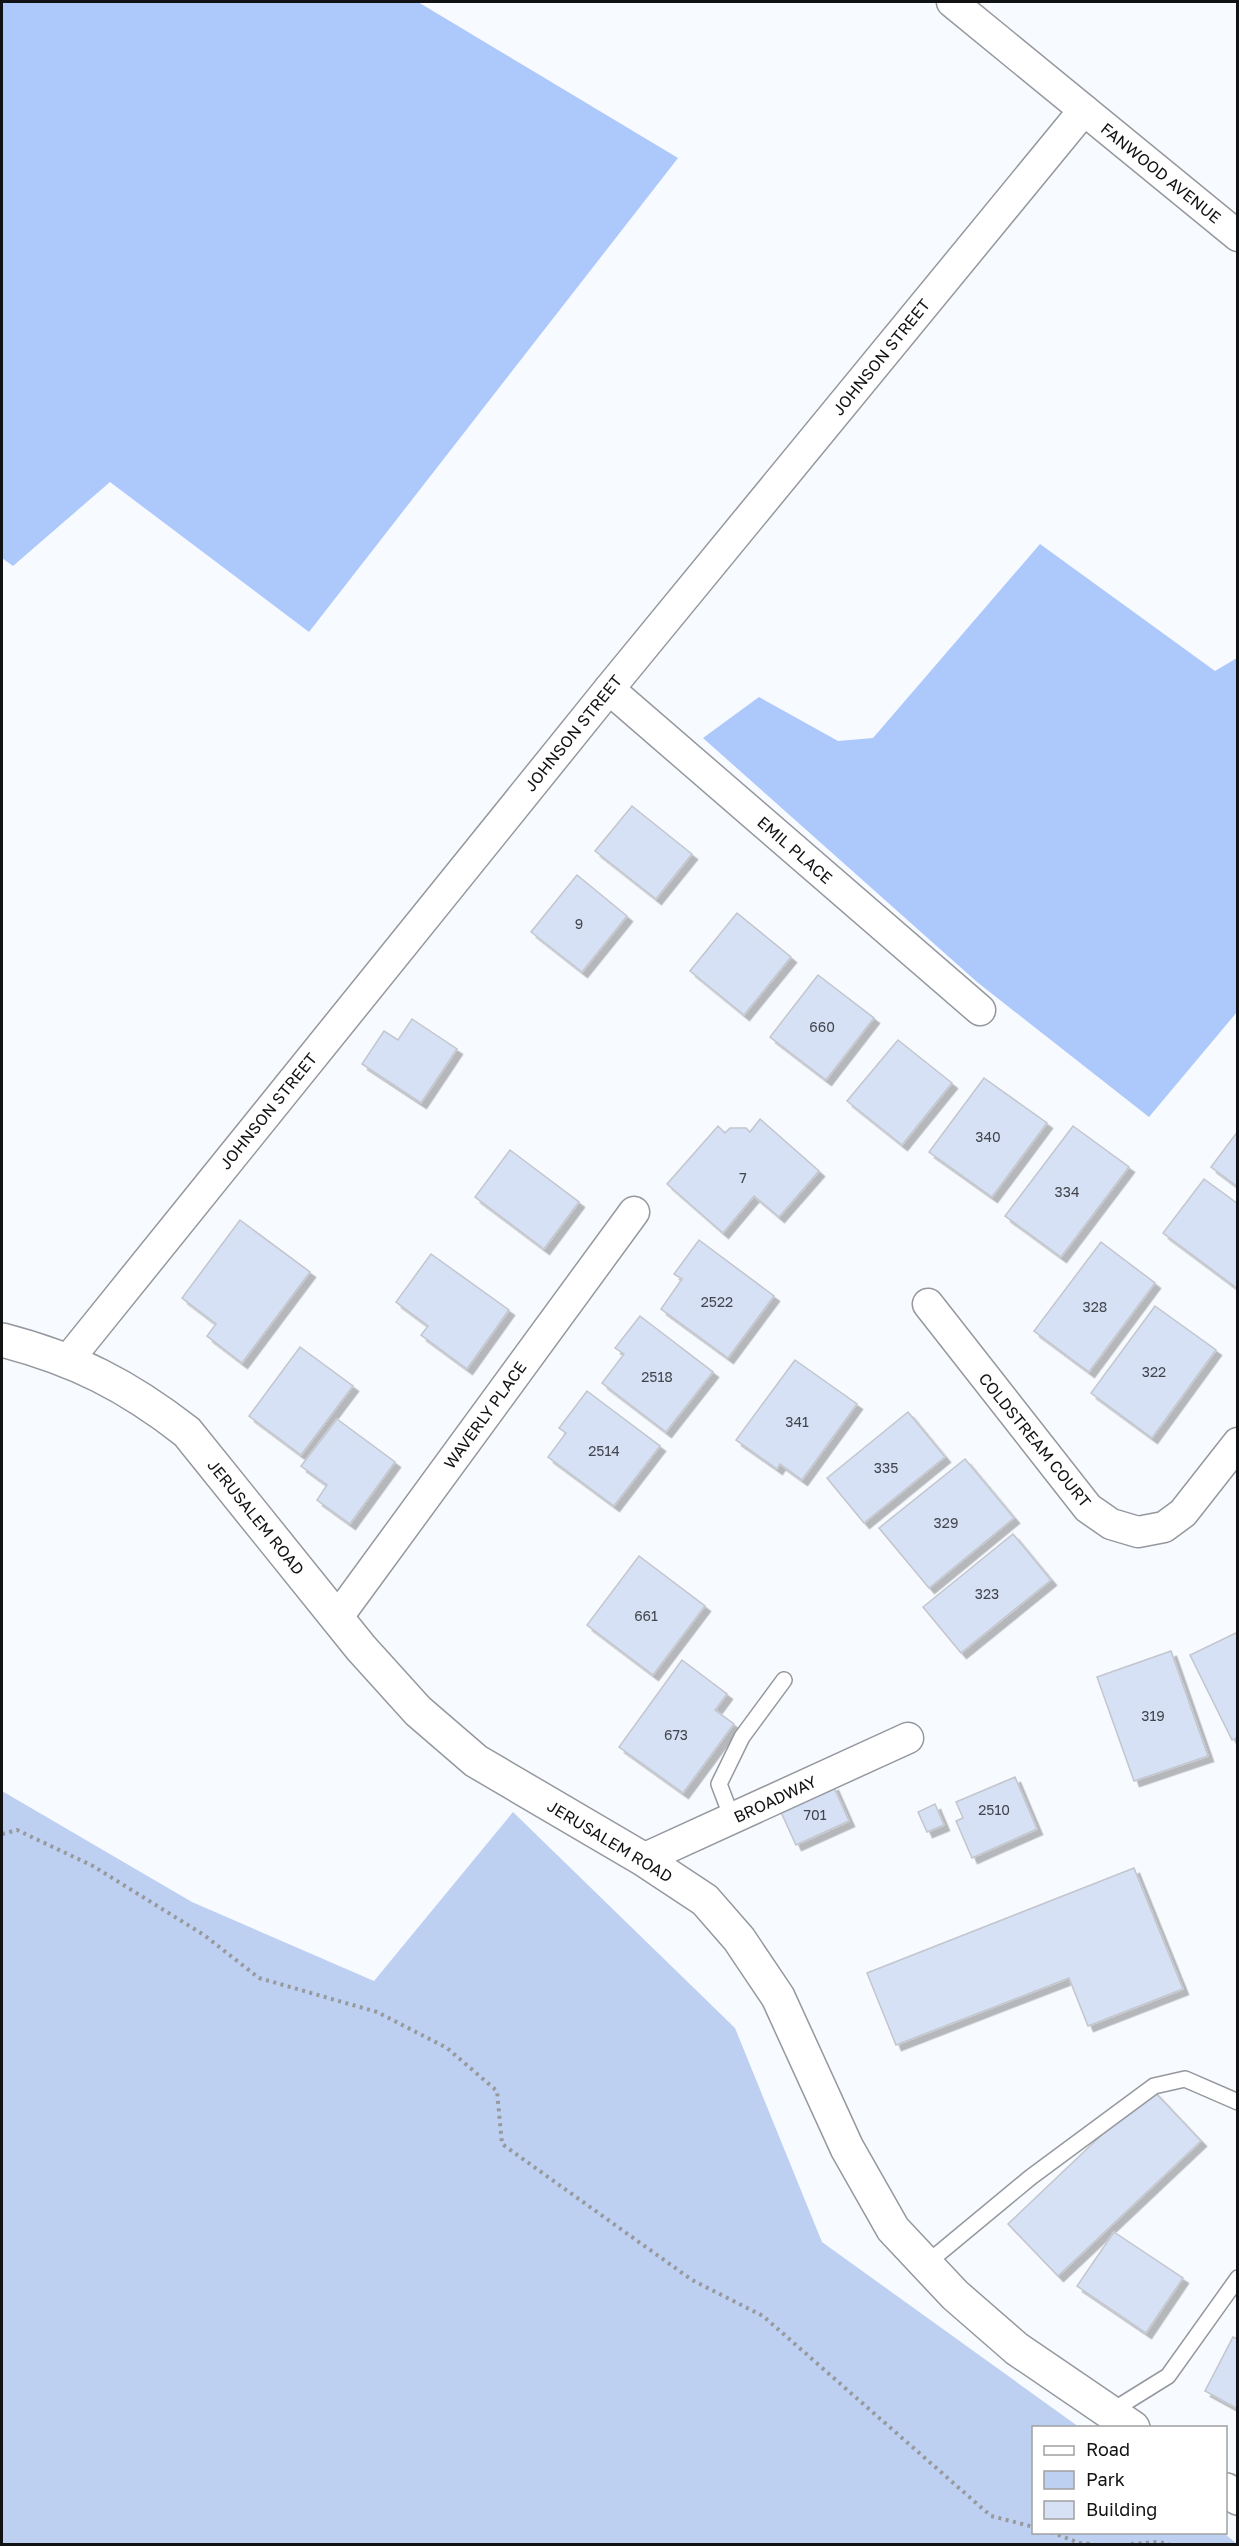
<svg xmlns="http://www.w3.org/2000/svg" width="1239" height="2546" font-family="'Golos Text',sans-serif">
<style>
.green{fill:#bed0f2}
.forest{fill:#adc8fb}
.building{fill:#d6e1f6;stroke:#c3c6cc;stroke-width:1.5;filter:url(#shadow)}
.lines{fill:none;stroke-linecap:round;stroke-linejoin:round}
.lane-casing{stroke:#95989e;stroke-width:18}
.street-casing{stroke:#95989e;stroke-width:33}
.secondary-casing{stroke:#95989e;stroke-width:36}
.path{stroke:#97999d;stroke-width:4;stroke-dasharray:3 4.5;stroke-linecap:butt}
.lane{stroke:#fff;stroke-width:15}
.street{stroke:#fff;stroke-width:30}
.secondary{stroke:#fff;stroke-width:33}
.labels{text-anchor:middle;stroke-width:4.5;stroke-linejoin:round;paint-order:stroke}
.number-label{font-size:14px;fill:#42464c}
.street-label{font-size:16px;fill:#111214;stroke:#fff}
</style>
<defs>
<filter id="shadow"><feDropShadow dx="5.5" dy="5.5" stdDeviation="0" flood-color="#0004"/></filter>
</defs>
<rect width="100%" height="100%" fill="#f7faff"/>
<path class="green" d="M2,1791L192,1902L374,1981L513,1812L735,2028L822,2242L1079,2427L1034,2428V2532L1224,2533L1237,2544H2Z"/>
<g class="forest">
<path d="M2,2H418L678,158L309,632L110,482L13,566L2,558Z"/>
<path d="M1040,544L1215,671L1237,658V1012L1149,1117L977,982L703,738L759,697L838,741L873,738Z"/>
</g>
<g class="building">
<path d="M632,806L692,854L656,899L595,851Z"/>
<path d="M577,875L627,916L582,972L531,932Z"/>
<path d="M737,913L791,957L744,1015L690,971Z"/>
<path d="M818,975L874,1018L826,1080L770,1037Z"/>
<path d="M412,1019L457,1049L421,1103L362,1064L384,1031L398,1040Z"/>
<path d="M898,1040L952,1083L902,1145L847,1101Z"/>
<path d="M984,1078L1047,1123L992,1197L929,1152Z"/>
<path d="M760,1119L819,1171L779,1217L754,1196L723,1233L667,1184L718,1126L725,1133L730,1128H746L750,1132Z"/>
<path d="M1073,1126L1129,1167L1061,1257L1005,1216Z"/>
<path d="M1238,1131V1187L1211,1167Z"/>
<path d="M510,1150L579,1202L544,1249L475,1197Z"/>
<path d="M1204,1179L1238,1204V1289L1163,1233Z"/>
<path d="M240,1220L310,1272L242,1363L207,1336L216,1324L182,1298Z"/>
<path d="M699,1240L774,1296L728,1358L661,1309L682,1279L674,1274Z"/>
<path d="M1101,1242L1155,1283L1089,1372L1034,1331Z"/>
<path d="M431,1254L509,1310L467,1369L421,1335L428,1326L396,1302Z"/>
<path d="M1155,1306L1216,1350L1152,1438L1091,1393Z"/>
<path d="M640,1316L713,1372L666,1432L602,1383L624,1354L615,1348Z"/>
<path d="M300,1347L353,1386L301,1455L249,1416Z"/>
<path d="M795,1360L857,1404L802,1480L780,1464L777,1469L736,1440Z"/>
<path d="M587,1391L660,1446L614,1506L548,1457L566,1433L559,1428Z"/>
<path d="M908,1412L945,1457L864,1523L827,1478Z"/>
<path d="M337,1419L395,1462L350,1524L317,1500L327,1485L301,1466Z"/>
<path d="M965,1459L1014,1518L929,1588L879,1528Z"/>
<path d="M1013,1534L1051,1580L961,1653L923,1607Z"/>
<path d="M639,1556L705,1606L653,1675L587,1625Z"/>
<path d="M1238,1632V1737L1232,1740L1190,1655Z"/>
<path d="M1171,1651L1208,1756L1134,1781L1097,1677Z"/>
<path d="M682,1660L727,1694L715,1710L734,1724L683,1793L619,1747Z"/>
<path d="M1015,1777L1037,1829L972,1858L956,1821L963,1818L956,1802Z"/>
<path d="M833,1785L849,1821L796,1845L780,1810Z"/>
<path d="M935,1804L944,1825L927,1832L918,1812Z"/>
<path d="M1134,1868L1183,1989L1088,2026L1069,1978L896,2045L867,1973Z"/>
<path d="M1151,2088L1201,2141L1058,2276L1008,2224Z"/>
<path d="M1114,2232L1183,2278L1146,2333L1077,2286Z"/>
<path d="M1233,2337L1238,2339V2409L1205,2391Z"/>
</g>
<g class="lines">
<g class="lane-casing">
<g id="lane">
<path d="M732,1818L719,1784L742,1737L784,1680"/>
<path d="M926,2264L1031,2177L1154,2086L1185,2079L1238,2102"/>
<path d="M1110,2412L1168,2376L1238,2278"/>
</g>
</g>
<g class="street-casing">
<g id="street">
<path d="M952,2L1238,236"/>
<path d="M609,689L980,1010"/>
<path d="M928,1304L1088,1508L1111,1524L1138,1532L1164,1527L1183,1513L1238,1443"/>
<path d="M68,1360L609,689L1084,110"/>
<path d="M337,1618L634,1212"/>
<path d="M643,1859L908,1738"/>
</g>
</g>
<g class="secondary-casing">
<g id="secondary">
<path d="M2,1340C75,1359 127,1385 187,1432L361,1648L418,1711L476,1761L643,1859L705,1900L739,1939L778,1997L847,2148L893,2229L955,2295L1017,2349L1133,2428"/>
<path d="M1226,2490L1238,2498"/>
</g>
</g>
<g class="path">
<path d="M2,1834L17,1830L93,1866L204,1935L259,1978L377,2012L447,2048L497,2091L502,2144L692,2280L763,2316L991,2516L1034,2527"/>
<path d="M1051,2532L1079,2543L1094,2544"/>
<path d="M1131,2544L1158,2542L1169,2544"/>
</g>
<use href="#lane" class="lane"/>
<use href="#street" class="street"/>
<use href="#secondary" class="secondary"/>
</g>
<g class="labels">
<g class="number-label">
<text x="579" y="929">9</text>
<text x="822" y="1032">660</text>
<text x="988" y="1142">340</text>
<text x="743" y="1183">7</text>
<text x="1067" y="1197">334</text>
<text x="717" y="1307">2522</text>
<text x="1095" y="1312">328</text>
<text x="1154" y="1377">322</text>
<text x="657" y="1382">2518</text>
<text x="797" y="1427">341</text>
<text x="604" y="1456">2514</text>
<text x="886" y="1473">335</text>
<text x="946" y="1528">329</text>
<text x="987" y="1599">323</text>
<text x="646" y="1621">661</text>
<text x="1153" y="1721">319</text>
<text x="676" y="1740">673</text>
<text x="994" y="1815">2510</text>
<text x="815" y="1820">701</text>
</g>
<g class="street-label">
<text transform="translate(1161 173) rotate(39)" y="6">FANWOOD AVENUE</text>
<text transform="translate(881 357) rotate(-51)" y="6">JOHNSON STREET</text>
<text transform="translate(573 733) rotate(-51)" y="6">JOHNSON STREET</text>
<text transform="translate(795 850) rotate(41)" y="6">EMIL PLACE</text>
<text transform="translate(268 1111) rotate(-51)" y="6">JOHNSON STREET</text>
<text transform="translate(485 1415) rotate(-54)" y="6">WAVERLY PLACE</text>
<text transform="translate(1035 1440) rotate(51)" y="6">COLDSTREAM COURT</text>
<text transform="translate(256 1517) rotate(51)" y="6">JERUSALEM ROAD</text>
<text transform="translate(775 1799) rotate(-25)" y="6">BROADWAY</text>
<text transform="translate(610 1841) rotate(31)" y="6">JERUSALEM ROAD</text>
</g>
</g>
<rect width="1239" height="2546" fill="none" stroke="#111214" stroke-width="6"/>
<rect x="1032" y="2426" width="195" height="108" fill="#ffffff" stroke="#a0a0a1" stroke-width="1.5"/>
<rect x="1044" y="2446" width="30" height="9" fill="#ffffff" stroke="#a0a0a1" stroke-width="1.5"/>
<text x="1086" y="2456" font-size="18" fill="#111214">Road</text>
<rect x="1044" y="2471" width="30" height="18" fill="#bed0f2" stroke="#a0a0a1" stroke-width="1.5"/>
<text x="1086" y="2486" font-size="18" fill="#111214">Park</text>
<rect x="1044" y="2501" width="30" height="18" fill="#d6e1f6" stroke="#a0a0a1" stroke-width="1.5"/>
<text x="1086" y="2516" font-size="18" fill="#111214">Building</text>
</svg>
